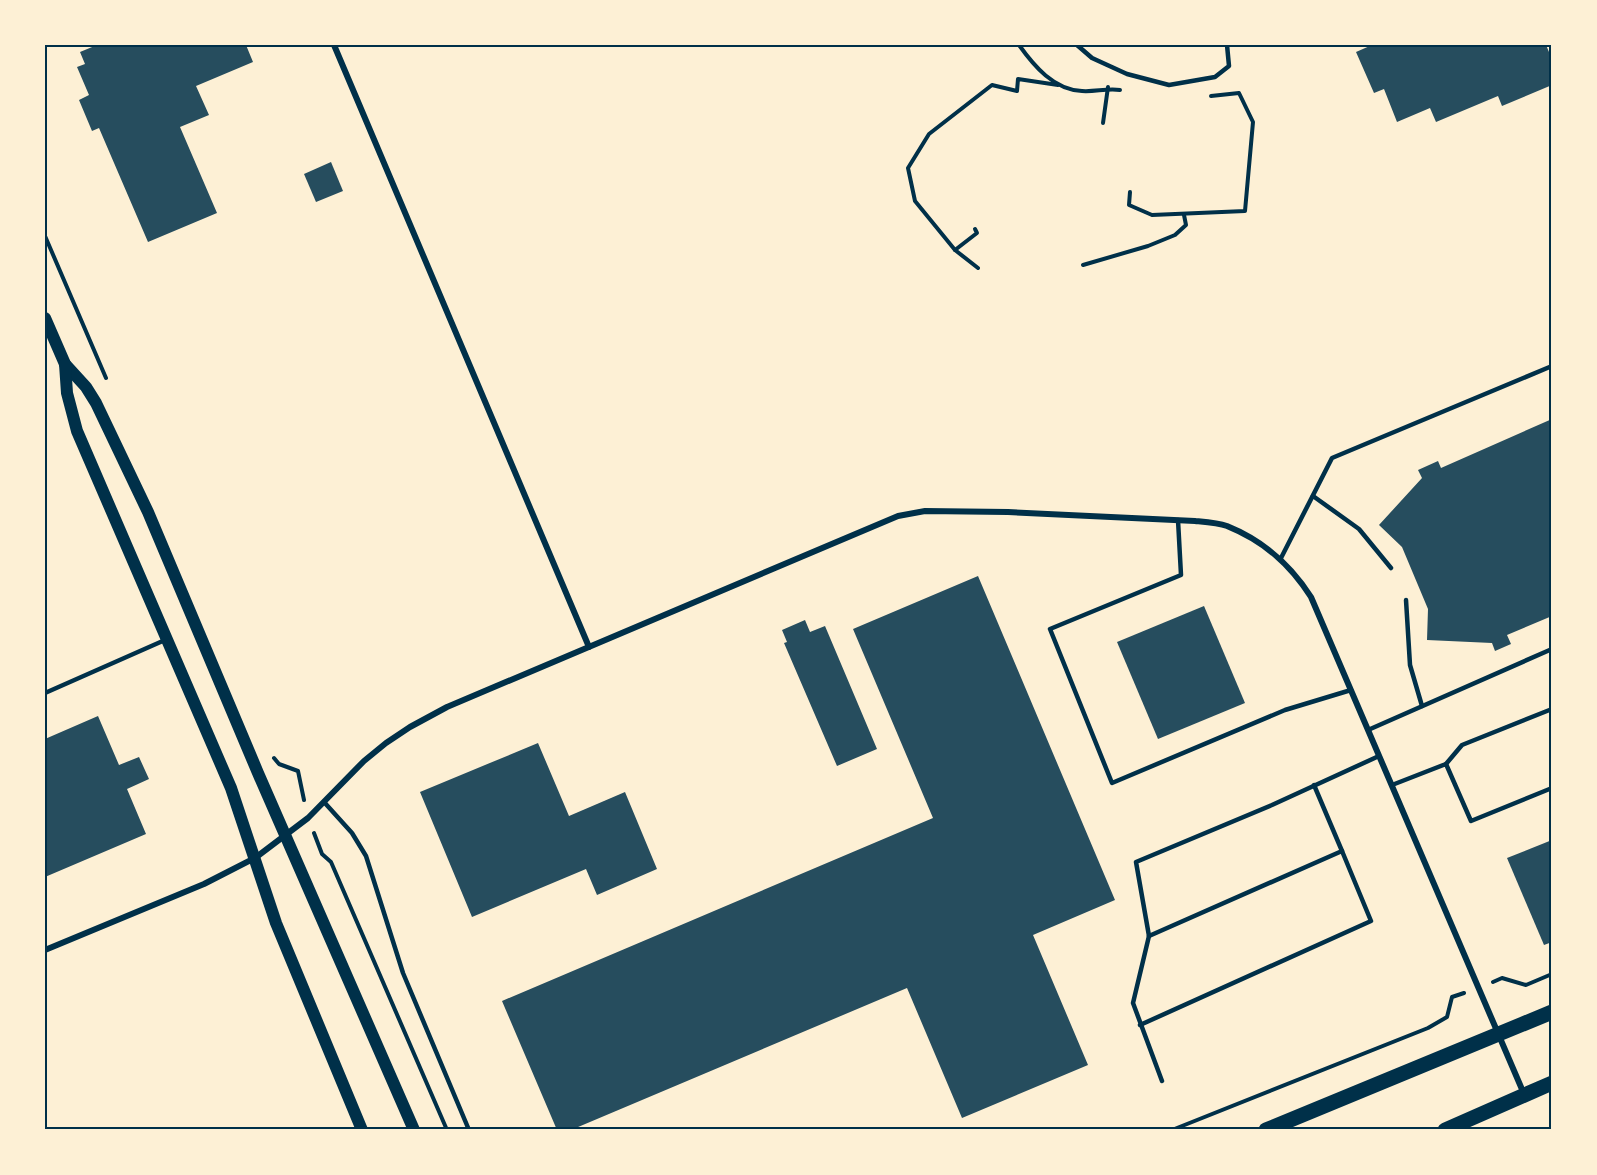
<svg xmlns="http://www.w3.org/2000/svg" width="1597" height="1175" font-family="Inter,sans-serif">
<style>
.building{fill:#264d5e}
.lines{fill:none;stroke-linecap:round;stroke-linejoin:round}
.path{stroke:#003049;stroke-width:4}
.service{stroke:#003049;stroke-width:4.5}
.minor{stroke:#003049;stroke-width:6}
.secondary{stroke:#003049;stroke-width:12}
.primary{stroke:#003049;stroke-width:15}
.neatline{fill:none;stroke:#003049;stroke-width:2}
</style>
<rect width="100%" height="100%" fill="#fdf0d5"/>
<g class="building">
<path d="M97,45H246L253,62L196,86L209,115L180,127L217,213L148,242L99,128L92,131L79,100L89,95L77,67L85,64L80,52Z"/>
<path d="M1372,45H1546L1552,59V85L1502,106L1498,96L1436,122L1430,108L1397,122L1384,89L1374,93L1356,52Z"/>
<path d="M331,162L343,191L316,202L304,174Z"/>
<path d="M1552,419V616L1507,635L1511,644L1495,651L1492,643L1427,640L1428,609L1402,547L1379,525L1422,478L1418,470L1438,461L1441,468Z"/>
<path d="M978,576L1115,900L1033,935L1088,1065L962,1118L907,988L571,1130H557L502,1001L933,818L853,629Z"/>
<path d="M1204,606L1245,703L1158,739L1117,642Z"/>
<path d="M805,620L810,632L825,626L877,749L837,766L784,643L787,642L782,630Z"/>
<path d="M98,716L119,765L139,757L149,779L127,789L146,834L45,877V739Z"/>
<path d="M538,743L569,816L625,792L657,869L597,895L586,869L472,917L420,792Z"/>
<path d="M1552,840V942L1544,945L1507,858Z"/>
</g>
<g class="lines">
<g class="path">
<path d="M1019,45C1034,66 1054,90 1082,91C1095,92 1107,88 1120,90"/>
<path d="M1103,123L1108,87"/>
<path d="M1130,192L1129,205L1152,215L1245,211L1253,122L1239,93L1211,96"/>
<path d="M45,236L106,378"/>
<path d="M955,250L977,233L975,229"/>
<path d="M1083,265L1148,246L1175,235L1186,225L1184,215"/>
<path d="M978,268L955,250L915,201L908,168L929,134L992,85L1017,91L1018,79L1058,85"/>
<path d="M274,758L279,764L298,771L304,800"/>
<path d="M314,833L322,854L331,862L447,1130"/>
<path d="M1493,982L1502,978L1526,985L1552,974"/>
<path d="M1172,1130L1428,1028L1447,1017L1452,997L1464,993"/>
</g>
<g class="service">
<path d="M1077,45L1092,58L1127,74L1169,85L1215,77L1229,66L1227,45"/>
<path d="M1313,496L1359,529L1391,568"/>
<path d="M1178,520L1181,575L1050,629L1112,783L1285,710L1351,690"/>
<path d="M1281,558L1332,458L1552,366"/>
<path d="M1406,600L1410,665L1422,706"/>
<path d="M45,693L165,640"/>
<path d="M1368,730L1552,649"/>
<path d="M1446,764L1462,745L1552,709"/>
<path d="M1392,785L1446,764L1471,821L1552,788"/>
<path d="M324,802L352,833L366,856L403,973L469,1130"/>
<path d="M1149,936L1342,851L1314,785"/>
<path d="M1140,1025L1371,921L1342,851"/>
<path d="M1162,1081L1133,1003L1149,936L1136,862L1272,805L1379,756"/>
</g>
<g class="minor">
<path d="M334,45L589,647"/>
<path d="M45,950L204,884L255,858L308,818L364,761L386,743L410,727L447,707L898,516L925,511L1008,512L1195,521C1205,522 1218,523 1227,526C1264,541 1290,564 1311,597L1524,1094"/>
</g>
<g class="secondary">
<path d="M45,318L65,364L86,387L96,403L148,512L258,773L414,1130"/>
<path d="M65,364L67,393L77,431L231,788L276,923L362,1130"/>
</g>
<g class="primary">
<path d="M1266,1130L1552,1012"/>
<path d="M1445,1130L1552,1083"/>
</g>
</g>
<rect width="1597" height="1175" fill="none" stroke="#fdf0d5" stroke-width="93"/>
<rect x="46" y="46" width="1504" height="1082" class="neatline"/>
</svg>
